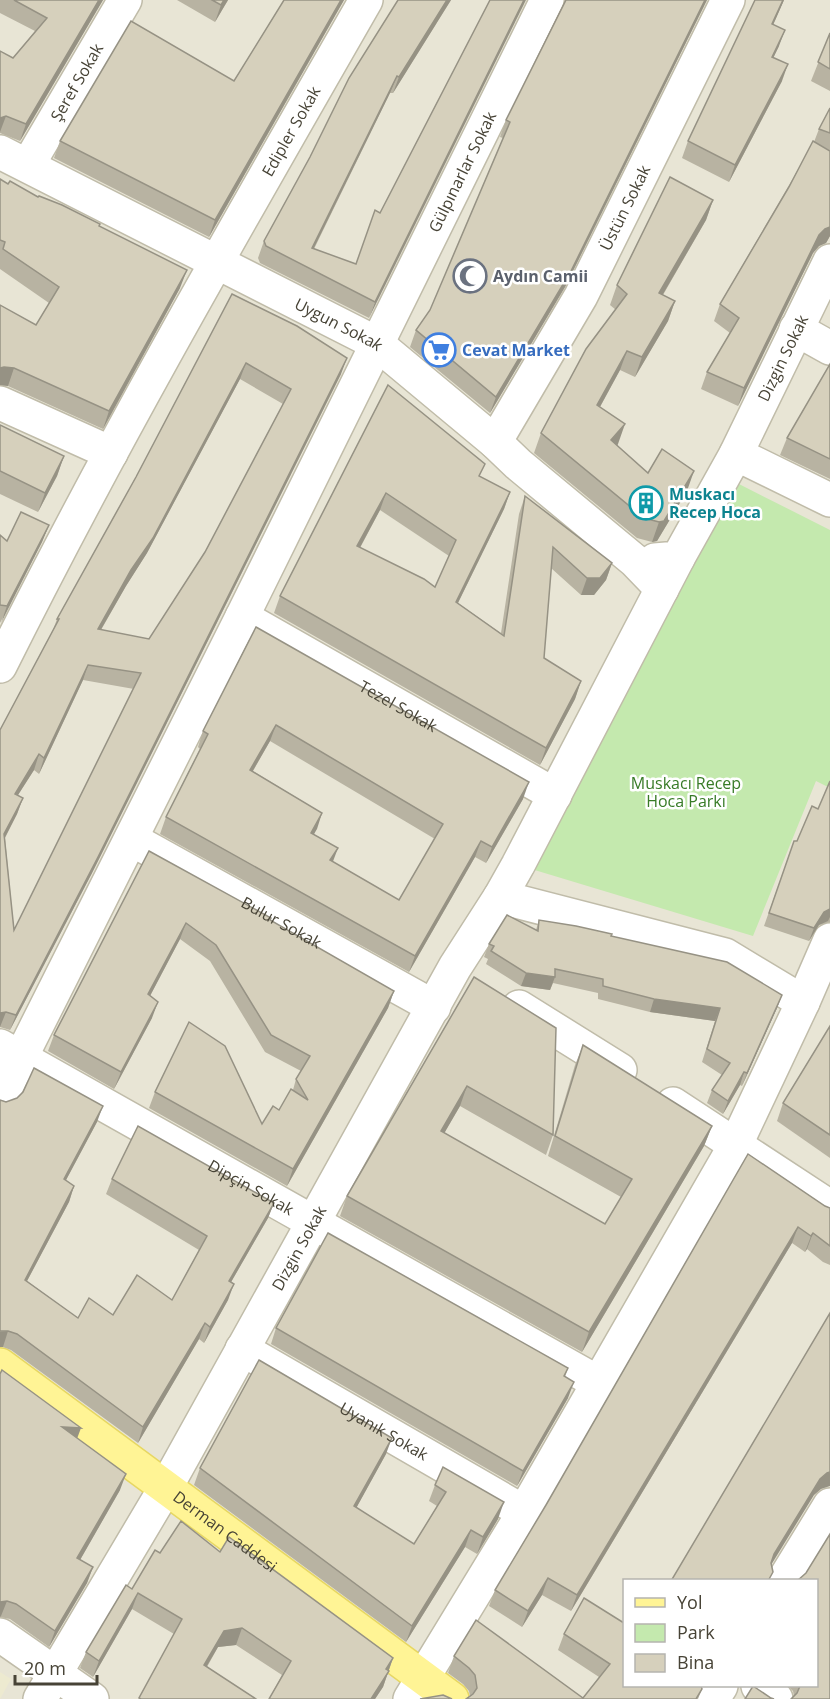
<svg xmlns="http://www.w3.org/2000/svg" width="830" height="1699" font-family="'Open Sans',sans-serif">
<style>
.residential{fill:#e8e5d5;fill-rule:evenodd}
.education{fill:#edead0}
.park{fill:#c4e9ae}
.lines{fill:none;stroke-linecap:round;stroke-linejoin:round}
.minor-casing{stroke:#c0bca9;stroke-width:36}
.major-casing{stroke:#e7d762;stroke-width:36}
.minor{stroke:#fff;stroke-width:33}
.major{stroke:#fff495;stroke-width:33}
.wall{fill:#b8b3a2;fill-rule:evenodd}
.shaded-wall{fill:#969284}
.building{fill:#d6d0bc;stroke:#969284;stroke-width:1.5;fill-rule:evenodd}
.labels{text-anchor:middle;stroke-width:5;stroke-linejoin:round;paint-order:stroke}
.street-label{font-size:16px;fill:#474336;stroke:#fff}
.worship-label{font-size:16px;font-weight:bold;fill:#5b616d;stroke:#fff;text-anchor:start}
.shop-label{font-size:16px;font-weight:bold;fill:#366cbe;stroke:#fff;text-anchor:start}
.culture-label{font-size:16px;font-weight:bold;fill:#0d838f;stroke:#fff;text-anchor:start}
.park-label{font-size:16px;fill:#387b27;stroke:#fff}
</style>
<rect width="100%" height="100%" fill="#f4f2e7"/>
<path class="residential" d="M0,0H830V1699H0ZM624,1580H816V1686H624Z"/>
<path class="education" d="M0,1672L11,1679L0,1699Z"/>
<path class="park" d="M737,483L830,530V788L816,781L753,936L518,865Z"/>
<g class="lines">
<g class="minor-casing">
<g id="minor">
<path id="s1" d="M0,152L376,343L495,442L518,464L635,561L662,589"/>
<path id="s2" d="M28,165L125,0"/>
<path d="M796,329L830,348"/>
<path d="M0,403L111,453"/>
<path id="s3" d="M495,442L581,296L728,0"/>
<path d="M736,454L830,500"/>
<path id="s4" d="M655,560L678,558L736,454L830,261"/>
<path id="s5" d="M242,617L555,795"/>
<path id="s6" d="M0,666C113,439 240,220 366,0"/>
<path id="s7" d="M131,839L434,1007"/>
<path d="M500,897L725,955L803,1002"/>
<path d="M519,1007L620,1070"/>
<path id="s8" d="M0,1046L597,1382"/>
<path id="s9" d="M0,1099L242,617L547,0"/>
<path d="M673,1104L830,1207"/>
<path id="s10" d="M242,1349L524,1512"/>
<path d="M784,1580L830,1505"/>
<path d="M0,1635L92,1699"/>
<path d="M758,1686L776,1699"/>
<path id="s11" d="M40,1699L166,1487L455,967L500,897L518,865L678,558"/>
<path d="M410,1699L524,1512L736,1144L803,1002L830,940"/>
<path d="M713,1699L721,1686"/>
</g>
</g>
<g class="major-casing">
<g id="major">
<path id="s12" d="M0,1365L452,1699"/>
</g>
</g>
<use href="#minor" class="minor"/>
<use href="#major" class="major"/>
</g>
<g class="wall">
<path d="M0,0H103L20,141L0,133V51L13,58L35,31L0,13Z"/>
<path d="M177,0H228L215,22Z"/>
<path d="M284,0H344L209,237L54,158L60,141L234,81Z"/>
<path d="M398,0H451L393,93H390L314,249L356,264L380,213L490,0L369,318L260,263L258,258L264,241Z"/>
<path d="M565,0H707L565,287L490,413L410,347L416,330L430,310L503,138L500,137L506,120Z"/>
<path d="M784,0L773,25L779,46L773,58L782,81L729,182L682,158L688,141Z"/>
<path d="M830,33V91L811,81Z"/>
<path d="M830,108V236L826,243L819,246L813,253L738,406L701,389L707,372L730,333L714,321L720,304L814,142L819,129Z"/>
<path d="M0,179L8,184L100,226L180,288L103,429L8,386L0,385V305L36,325L49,303L0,269Z"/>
<path d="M713,200L706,220L663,295L675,301L668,321L635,377L620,370L600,407L618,444L617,446L648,473L687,491L657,541L652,542L637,538L534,453L541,433L616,310L610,305L617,285Z"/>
<path d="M232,294L341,374L92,873L10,1030L0,1027V730L53,630L57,619L136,477ZM240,379L283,404L205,552L149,639L101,630L126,586L147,553ZM83,680L134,689L14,930L5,838L17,814L23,798L18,795L34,770L39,774Z"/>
<path d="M830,364V479L780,455L787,438Z"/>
<path d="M388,385L480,477L510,492L504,509L458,603L501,633L519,514L525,496L612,563L606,580L594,595H581L551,568L544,658L581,681L575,699L540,765L274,613L280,596ZM380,510L449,556L435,587L360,548Z"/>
<path d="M0,425L64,456L57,476L38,512L0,494Z"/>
<path d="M49,525L42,542L0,623V535L7,541Z"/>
<path d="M256,627L523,799L486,863L475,857L409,972L160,834L166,817L200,749L198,747L203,731ZM270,741L435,839L399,900L333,862L314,834L322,813L253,771Z"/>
<path d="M830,781V922L819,925L809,941L764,926L794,841H797L818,809Z"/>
<path d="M149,851L394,991L388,1008L287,1186L149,1108L155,1092L262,1124L279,1110L293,1090L296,1079L301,1071L265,1052L210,961L180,939L150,996L152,1018L114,1089L48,1051L54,1035Z"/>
<path d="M539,920L611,936L782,995L777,1008L742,1086L740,1085L723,1114L707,1103L712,1090L722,1075L702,1062L715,1021L650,1012L598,999V993L553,983L550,990L521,986L486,964L488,959L484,957L489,944L536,930Z"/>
<path d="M474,977L553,1135L546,1155L460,1106L444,1133L605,1224L621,1197L548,1156L575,1065L583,1045L712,1126L704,1146L582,1352L340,1216L347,1196Z"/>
<path d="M830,1026V1158L777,1121L783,1103Z"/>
<path d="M0,1100L97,1122L66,1180L74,1186L69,1202L27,1281L78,1318L113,1315L172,1300L199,1250L106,1194L112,1179L274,1203L268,1218L231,1282L228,1300L204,1343L199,1339L138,1443L11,1350L3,1347H0Z"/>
<path d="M748,1154L825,1206L830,1208V1265L823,1262L807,1249L805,1252L792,1243L571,1611L542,1595L522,1627L489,1606L495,1590L546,1505Z"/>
<path d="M276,1328L568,1368L565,1377L568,1398L517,1486L271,1344Z"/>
<path d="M0,1374L77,1438L120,1490L80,1560L93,1567L87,1583L49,1647L10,1619L0,1617Z"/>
<path d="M386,1454L356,1508L414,1544L437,1506L429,1501L435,1485L498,1519L477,1554L465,1547L406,1642L194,1485L200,1468Z"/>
<path d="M830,1534V1699L794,1696L793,1691L788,1686H816V1581L806,1573Z"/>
<path d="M220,1552L393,1658L383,1687L375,1699H269L282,1675L236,1645L218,1647L207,1667L256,1699H139L174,1634L132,1609L93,1677L80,1668L86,1652L160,1553Z"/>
<path d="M584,1598L624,1623V1686H701L702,1689L698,1699H466L470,1696L469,1691L463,1684L448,1673L454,1656L476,1620L583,1698L599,1677L558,1650L564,1634Z"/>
</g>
<g class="shaded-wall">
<path d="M99,0H103L20,141L26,124Z"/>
<path d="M224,0H228L215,22L221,5Z"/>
<path d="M341,0H344L209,237L215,220Z"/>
<path d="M447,0H451L393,93L399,77Z"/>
<path d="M524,0H526L369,318L375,302Z"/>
<path d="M705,0H707L565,287L490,413L496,397Z"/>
<path d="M783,0H784L766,41L772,24Z"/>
<path d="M785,30L779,46L766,73L772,57Z"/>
<path d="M788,64L782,81L729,182L735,165Z"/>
<path d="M397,76L390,93L306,264L312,248Z"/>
<path d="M6,116L0,132V118Z"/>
<path d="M713,200L706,220L652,313L659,293Z"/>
<path d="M830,227V236L826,243L819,246L813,253L738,406L744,388L819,235L825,229Z"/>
<path d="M187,270L180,288L103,429L109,411Z"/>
<path d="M675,301L668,321L635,377L642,357Z"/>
<path d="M627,351L620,370L590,425L597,405Z"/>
<path d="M347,358L341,374L92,873L10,1030L16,1015Z"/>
<path d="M246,363L240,379L147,553L126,586L92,645L98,629Z"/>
<path d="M4,367L14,368L8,386L0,385V368Z"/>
<path d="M625,424L618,444L604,460L611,440Z"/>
<path d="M64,456L57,476L38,512L45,493Z"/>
<path d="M694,471L687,491L657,541L652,542L659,522Z"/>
<path d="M510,492L504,509L450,619L456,602Z"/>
<path d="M386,493L380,510L351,564L357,546Z"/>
<path d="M49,525L42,542L1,623L7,606Z"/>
<path d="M612,563L606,580L594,595H581L587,578Z"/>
<path d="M88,665L83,680L39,774L44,758Z"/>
<path d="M581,681L575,699L540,765L546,748Z"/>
<path d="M276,725L270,741L244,786L250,770Z"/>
<path d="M39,754L34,770L9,809L15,794Z"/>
<path d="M529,782L523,799L486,863L492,847Z"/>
<path d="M23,798L17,814L0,847L4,834Z"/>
<path d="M322,813L317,829L305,849L311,833Z"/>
<path d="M481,841L475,857L409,972L415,956Z"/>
<path d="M338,848L332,864L330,860Z"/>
<path d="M830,909V917L828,921L819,925L809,941L814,928L824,912Z"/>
<path d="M186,923L180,939L142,1011L148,994Z"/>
<path d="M526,973L555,977L550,990L521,986Z"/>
<path d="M394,991L388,1008L287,1186L293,1169Z"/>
<path d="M782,995L777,1008L742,1086L747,1073Z"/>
<path d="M654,999L720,1008L715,1021L650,1012Z"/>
<path d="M158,1002L152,1018L114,1089L121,1072Z"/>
<path d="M6,1012L0,1027V1013Z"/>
<path d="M744,1072L740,1085L723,1114L728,1101Z"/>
<path d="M467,1086L460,1106L434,1151L441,1131Z"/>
<path d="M103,1106L97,1122L58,1195L64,1179Z"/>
<path d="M712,1126L704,1146L582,1352L589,1332Z"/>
<path d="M74,1186L69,1202L19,1296L25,1280Z"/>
<path d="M274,1203L268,1218L223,1296L229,1281Z"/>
<path d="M798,1227L792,1243L571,1611L577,1595Z"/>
<path d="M813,1233L807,1249L805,1252L811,1236Z"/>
<path d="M234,1284L228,1300L204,1343L210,1327Z"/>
<path d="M205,1323L199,1339L138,1443L143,1427Z"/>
<path d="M8,1331L3,1347H0V1332Z"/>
<path d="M574,1382L568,1398L517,1486L523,1471Z"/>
<path d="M62,1427L81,1428L75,1444Z"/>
<path d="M392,1438L386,1454L348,1523L354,1506Z"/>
<path d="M830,1472V1486L821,1489L814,1495L768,1570L774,1554L820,1479L827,1473Z"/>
<path d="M126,1474L120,1490L72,1574L77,1558Z"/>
<path d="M504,1502L498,1519L477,1554L483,1537Z"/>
<path d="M471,1530L465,1547L406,1642L412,1626Z"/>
<path d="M93,1567L87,1583L49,1647L55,1631Z"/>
<path d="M548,1578L542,1595L522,1627L528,1611Z"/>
<path d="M138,1593L132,1609L93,1677L99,1661Z"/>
<path d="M7,1601L1,1616L0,1617V1602Z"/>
<path d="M242,1628L236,1645L218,1647L198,1681L204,1665L224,1631Z"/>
<path d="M393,1658L383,1687L375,1699H371L386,1669Z"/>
</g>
<g class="building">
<path d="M14,0H99L26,124L6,116L0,118V51L13,58L47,18Z"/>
<path d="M212,0H224L221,5Z"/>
<path d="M284,0H341L215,220L60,141L131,21L234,81Z"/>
<path d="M398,0H447L399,77L397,76L312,248L356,264L375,210L380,213L490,0H524L375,302L266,246L264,241L310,157L349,78Z"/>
<path d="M566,0H705L571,271L496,397L416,330L430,310L510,122L506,120Z"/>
<path d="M755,0H783L772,24L785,30L772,57L788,64L735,165L688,141Z"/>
<path d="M830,33V69L818,62Z"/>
<path d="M830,108V133L819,129Z"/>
<path d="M813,141L830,151V227L825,229L819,235L744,388L707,372L739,318L720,304L789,187Z"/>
<path d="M670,177L713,200L659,293L675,301L642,357L627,351L597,405L625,424L611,440L648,473L662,449L694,471L664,521L659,522L644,518L541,433L586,349L627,294L617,285Z"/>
<path d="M0,179L8,184L10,181L38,197L39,196L62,205L100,224L99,226L187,270L109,411L14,368L4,367L0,368V305L36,325L59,287L3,249L5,242L0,240Z"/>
<path d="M232,294L297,326L347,358L98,857L16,1015L6,1012L0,1013V730L59,619H57L136,477ZM246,363L291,389L205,552L149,639L98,629L131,570L153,538ZM88,665L141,673L14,930L4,834L23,798L15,794L39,754L44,758Z"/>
<path d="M830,364V459L787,438Z"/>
<path d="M388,385L485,464L479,476L510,492L456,602L504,636L525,496L612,563L600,578H587L553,547L544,658L581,681L546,748L280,596ZM386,493L456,540L435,587L424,579L357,546Z"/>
<path d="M0,425L64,456L45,493L0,471Z"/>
<path d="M21,512L49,525L7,606L0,605V535L7,541Z"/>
<path d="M256,627L529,782L492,847L481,841L415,956L166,817L208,734L203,731ZM276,725L443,824L399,900L330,860L338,848L311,833L322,813L250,770Z"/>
<path d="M830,781V909L824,912L814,928L769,913L794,841H797L812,806L818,809Z"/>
<path d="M149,851L271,918L270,920L394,991L293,1169L155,1092L189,1022L225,1046L262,1124L273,1106L279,1110L291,1089L308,1100L296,1079L310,1056L271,1035L216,945L186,923L148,994L158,1002L121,1072L54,1035Z"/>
<path d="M507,915L538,931L539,920L576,926L612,934L611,936L727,962L782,995L747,1073L744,1072L728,1101L712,1090L730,1063L707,1049L720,1008L654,999L603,986V979L555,969V977L526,973L491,951L494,946L489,944Z"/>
<path d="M474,977L556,1028L553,1135L467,1086L441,1131L605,1224L632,1179L555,1136L583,1045L712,1126L589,1332L347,1196Z"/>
<path d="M830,1026V1135L783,1103Z"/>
<path d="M34,1068L103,1106L64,1179L74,1186L25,1280L78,1318L89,1298L113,1315L137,1275L172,1300L207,1236L112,1179L138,1126L274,1203L229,1281L234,1284L210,1327L205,1323L143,1427L17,1334L8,1331H0V1100L6,1102L17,1098L23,1092Z"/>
<path d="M748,1154L825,1206L830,1208V1246L813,1233L811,1236L798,1227L577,1595L548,1578L528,1611L495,1590L546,1505Z"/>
<path d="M328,1233L568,1368L564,1376L574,1382L523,1471L276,1328Z"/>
<path d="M830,1313V1472L827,1473L820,1479L774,1554L771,1563L773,1572L768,1581H671Z"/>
<path d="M259,1360L392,1438L354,1506L414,1544L446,1492L435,1485L443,1467L504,1502L483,1537L471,1530L412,1626L200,1468Z"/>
<path d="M2,1370L81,1428L62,1427L126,1474L77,1558L93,1567L55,1631L16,1604L7,1601L0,1602V1374Z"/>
<path d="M181,1521L220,1552L229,1537L393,1658L386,1669L389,1671L371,1699H269L291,1661L242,1628L224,1631L204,1665L256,1699H141L139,1698L182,1619L138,1593L99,1661L86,1652L126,1585L132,1589L155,1550L160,1553Z"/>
<path d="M830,1534V1699H791L797,1693L800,1686H816V1581H797L806,1573Z"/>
<path d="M584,1598L624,1623V1686H701L702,1689L696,1699H466L473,1694L477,1688L475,1675L469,1668L454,1656L476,1620L583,1698L610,1664L564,1634Z"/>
<path d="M753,1686L771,1698L774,1699H745Z"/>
<path d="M443,1695L452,1699H420Z"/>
</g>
<defs>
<g id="mosque-ring" transform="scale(1.725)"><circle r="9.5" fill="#fff" stroke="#6b7280" stroke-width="1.5"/><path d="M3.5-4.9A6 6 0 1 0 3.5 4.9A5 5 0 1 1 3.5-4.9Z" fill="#6b7280"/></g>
<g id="supermarket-ring" transform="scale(1.725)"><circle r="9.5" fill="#fff" stroke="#3f7fe0" stroke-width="1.5"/><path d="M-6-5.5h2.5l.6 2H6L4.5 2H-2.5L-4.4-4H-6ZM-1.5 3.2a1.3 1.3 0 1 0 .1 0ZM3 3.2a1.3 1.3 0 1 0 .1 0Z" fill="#3f7fe0"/></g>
<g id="building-ring" transform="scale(1.725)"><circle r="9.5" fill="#fff" stroke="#0f9aa8" stroke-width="1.5"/><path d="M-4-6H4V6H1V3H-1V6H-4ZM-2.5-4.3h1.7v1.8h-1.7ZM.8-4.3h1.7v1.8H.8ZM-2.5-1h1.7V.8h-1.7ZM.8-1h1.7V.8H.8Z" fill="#0f9aa8"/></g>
</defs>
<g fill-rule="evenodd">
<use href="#mosque-ring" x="470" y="276"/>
<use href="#supermarket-ring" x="439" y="350"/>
<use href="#building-ring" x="646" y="503"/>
</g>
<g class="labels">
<g class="street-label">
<text dy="6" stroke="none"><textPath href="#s2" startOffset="96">Şeref Sokak</textPath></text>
<text dy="6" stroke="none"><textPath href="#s6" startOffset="609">Edipler Sokak</textPath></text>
<text dy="6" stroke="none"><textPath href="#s9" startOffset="1036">Gülpınarlar Sokak</textPath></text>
<text dy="6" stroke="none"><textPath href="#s3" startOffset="268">Üstün Sokak</textPath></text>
<text dy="6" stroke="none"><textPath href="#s1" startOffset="380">Uygun Sokak</textPath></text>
<text dy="6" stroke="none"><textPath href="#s4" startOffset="249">Dizgin Sokak</textPath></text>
<text dy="6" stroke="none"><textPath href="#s5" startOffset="180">Tezel Sokak</textPath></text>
<text dy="6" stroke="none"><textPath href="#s7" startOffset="172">Bulur Sokak</textPath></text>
<text dy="6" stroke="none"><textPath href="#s8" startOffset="288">Dipçin Sokak</textPath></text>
<text dy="6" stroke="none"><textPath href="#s11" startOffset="520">Dizgin Sokak</textPath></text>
<text dy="6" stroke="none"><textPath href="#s10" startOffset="164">Uyanık Sokak</textPath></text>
<text dy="6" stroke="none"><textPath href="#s12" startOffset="280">Derman Caddesi</textPath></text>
</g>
<g class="worship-label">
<text x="493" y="282">Aydın Camii</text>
</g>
<g class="shop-label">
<text x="462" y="356">Cevat Market</text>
</g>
<g class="culture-label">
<text x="669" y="500">Muskacı<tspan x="669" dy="18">Recep Hoca</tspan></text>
</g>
<g class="park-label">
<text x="686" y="789">Muskacı Recep<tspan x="686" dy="18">Hoca Parkı</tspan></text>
</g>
</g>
<rect x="623" y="1579" width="195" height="108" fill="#ffffff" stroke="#b5b4af" stroke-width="1.5"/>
<rect x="635" y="1598" width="30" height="9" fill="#fff495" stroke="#b5b4af" stroke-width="1.5"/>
<text x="677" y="1609" font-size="18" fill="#474336">Yol</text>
<rect x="635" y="1624" width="30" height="18" fill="#c4e9ae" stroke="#b5b4af" stroke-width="1.5"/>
<text x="677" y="1639" font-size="18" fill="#474336">Park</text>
<rect x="635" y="1654" width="30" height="18" fill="#d6d0bc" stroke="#b5b4af" stroke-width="1.5"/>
<text x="677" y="1669" font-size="18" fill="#474336">Bina</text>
<path d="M15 1675v9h82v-9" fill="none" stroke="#474336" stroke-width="3"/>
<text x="24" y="1675" font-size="18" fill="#474336" stroke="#ffffff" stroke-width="4.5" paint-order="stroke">20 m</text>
</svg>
